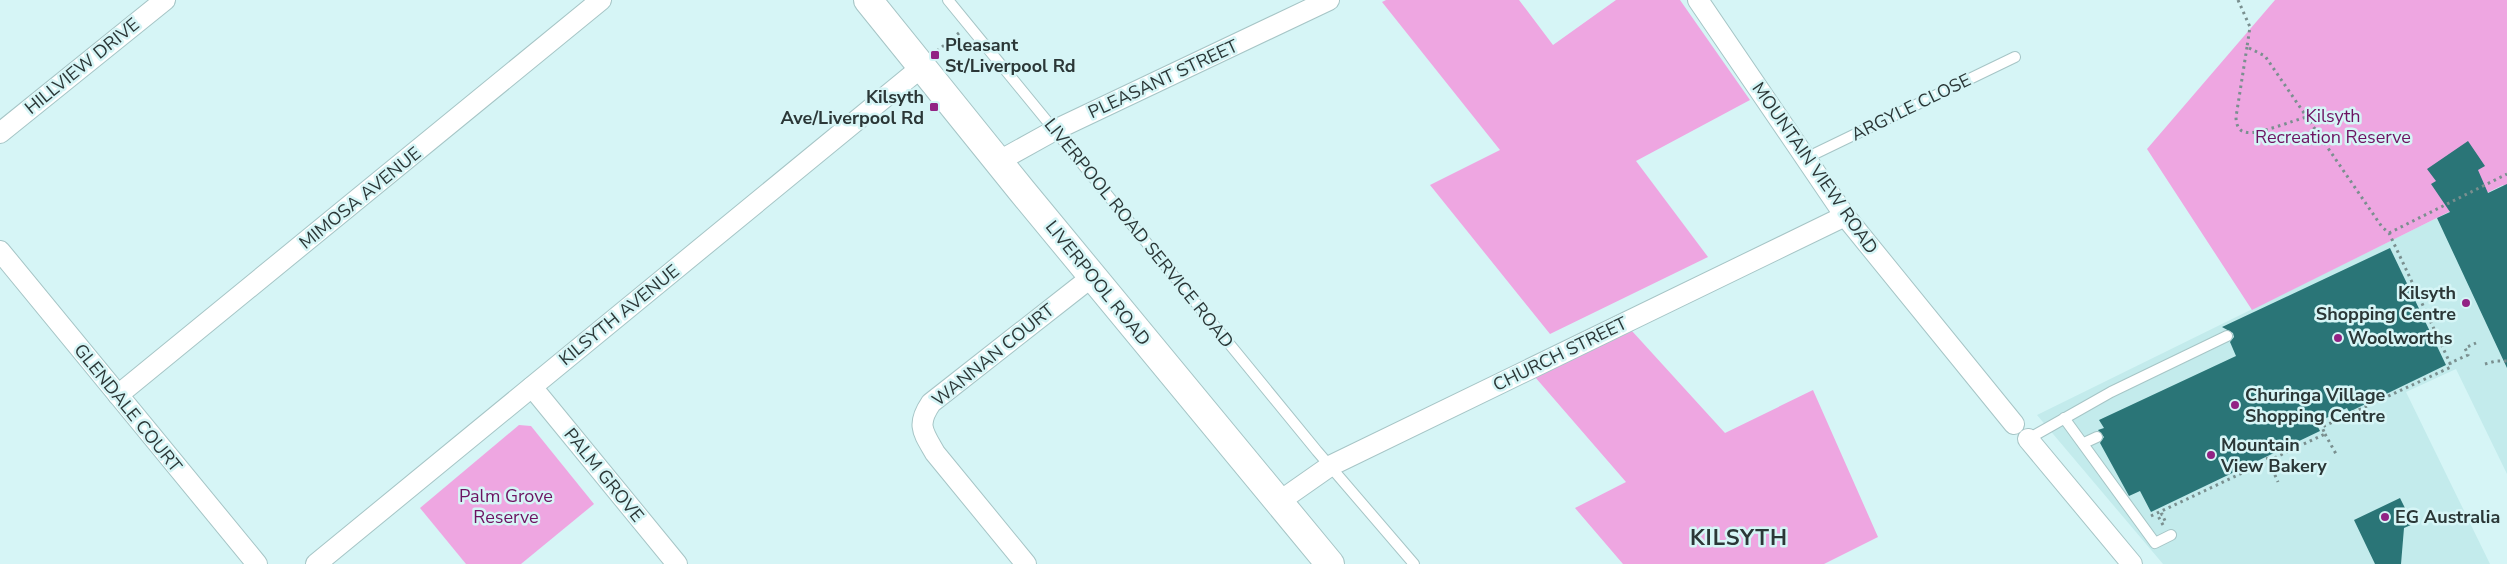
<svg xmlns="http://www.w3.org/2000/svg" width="2507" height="564" font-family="'Nunito Sans',sans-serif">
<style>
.built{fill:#c3ebec}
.green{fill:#eea6e1}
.building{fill:#2a7577}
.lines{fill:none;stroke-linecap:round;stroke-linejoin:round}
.lane-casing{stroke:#a6c5c6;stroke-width:12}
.street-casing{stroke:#a6c5c6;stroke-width:22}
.secondary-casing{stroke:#a6c5c6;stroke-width:30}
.path{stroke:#7a8f8f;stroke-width:3;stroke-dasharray:2.5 4;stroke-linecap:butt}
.lane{stroke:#fff;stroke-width:10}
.street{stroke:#fff;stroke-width:20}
.secondary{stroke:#fff;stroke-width:28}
.poi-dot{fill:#922384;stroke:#d6f5f6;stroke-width:2}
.labels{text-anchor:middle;stroke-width:5;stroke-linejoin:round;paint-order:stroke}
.poi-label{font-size:18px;font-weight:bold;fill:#2b3737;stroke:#d6f5f6;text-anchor:start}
.street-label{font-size:18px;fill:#2b3737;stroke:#d6f5f6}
.park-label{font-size:18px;fill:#6c1261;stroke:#d6f5f6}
.district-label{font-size:22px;font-weight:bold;letter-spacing:1px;fill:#2b3737;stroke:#d6f5f6}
</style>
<rect width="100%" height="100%" fill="#d6f5f6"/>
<path class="built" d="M2504,185L2507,189V474L2456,369L2406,392L2490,564H2163L2037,415Z"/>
<g class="green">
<path d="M1386,0H1519L1553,45L1616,0H1680L1750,100L1636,161L1708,257L1550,334L1430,185L1500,150L1382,2Z"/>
<path d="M2275,0H2507V189L2503,185L2252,310L2147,149Z"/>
<path d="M1632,331L1725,433L1813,390L1878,537L1824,564H1623L1575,508L1626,482L1535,377Z"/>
<path d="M519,425L531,426L594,504L521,564H466L420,508Z"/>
</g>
<g class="building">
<path d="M2468,141L2485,166L2478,170L2488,193L2507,184V368L2437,218L2450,212L2431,184L2436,181L2427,169Z"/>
<path d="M2390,248L2446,365L2349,412L2347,408L2316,423L2320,431L2151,512L2140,491L2129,496L2100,443L2104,437L2098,430L2104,428L2099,420L2236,356L2230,342L2234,337L2233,333L2222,327Z"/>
<path d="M2400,498L2413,524L2404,528L2401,564H2375L2354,520Z"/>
</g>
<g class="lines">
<g class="lane-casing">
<g id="lane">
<path d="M948,0L1317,451L1414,564"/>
<path d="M1806,158L2015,57"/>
<path d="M2064,418L2155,543L2171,535"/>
<path d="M2028,439L2111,392L2227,336"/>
<path d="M2084,443L2097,437"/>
</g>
</g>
<g class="street-casing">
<g id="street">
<path d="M1698,0L1845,216L2014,424"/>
<path d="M0,133L165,0"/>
<path d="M999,161L1055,130L1329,0"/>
<path d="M0,251L257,564"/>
<path d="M532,387L677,564"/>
<path d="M118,395L601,0"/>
<path d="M2028,439L2132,564"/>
<path d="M1280,501L1330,466L1845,216"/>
<path d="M316,564L923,66"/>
<path d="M1026,564L935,453C923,432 916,425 931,403L1093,276"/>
</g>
</g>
<g class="secondary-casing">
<path id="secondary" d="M868,0L1022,191L1330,564"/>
</g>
<g class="path">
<path d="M2238,0L2250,27L2247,47L2265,56L2382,227L2389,233L2450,363"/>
<path d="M2247,47L2236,117C2236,123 2238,131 2245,132C2256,136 2294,120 2307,117"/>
<path d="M937,51L959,33"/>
<path d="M2389,233L2507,174"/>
<path d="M2485,364L2496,361H2507"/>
<path d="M2325,434L2336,454"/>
<path d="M2267,457L2278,482"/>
<path d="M2151,516L2325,434L2322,427L2451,367L2450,363L2468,355L2465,348L2476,343"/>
<path d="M2163,525L2158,516L2162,514L2166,523"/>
</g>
<use href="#lane" class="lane"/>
<use href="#street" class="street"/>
<use href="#secondary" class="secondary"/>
</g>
<g class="poi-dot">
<rect x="930" y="50" width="10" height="10" rx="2.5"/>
<rect x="929" y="102" width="10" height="10" rx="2.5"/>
<circle cx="2466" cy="303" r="5"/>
<circle cx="2338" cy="338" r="5"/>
<circle cx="2235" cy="405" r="5"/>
<circle cx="2211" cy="455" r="5"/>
<circle cx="2385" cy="517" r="5"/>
</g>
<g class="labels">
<g class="poi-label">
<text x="945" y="51">Pleasant<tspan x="945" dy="21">St/Liverpool Rd</tspan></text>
<text x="924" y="103" text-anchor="end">Kilsyth<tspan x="924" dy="21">Ave/Liverpool Rd</tspan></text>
<text x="2456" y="299" text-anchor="end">Kilsyth<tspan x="2456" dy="21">Shopping Centre</tspan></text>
<text x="2348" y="344">Woolworths</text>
<text x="2245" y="401">Churinga Village<tspan x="2245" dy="21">Shopping Centre</tspan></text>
<text x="2221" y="451">Mountain<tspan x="2221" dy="21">View Bakery</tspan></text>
<text x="2395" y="523">EG Australia</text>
</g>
<g class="street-label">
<text transform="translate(82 66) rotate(-39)" y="6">HILLVIEW DRIVE</text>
<text transform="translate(1163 79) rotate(-25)" y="6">PLEASANT STREET</text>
<text transform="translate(1911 107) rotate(-26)" y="6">ARGYLE CLOSE</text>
<text transform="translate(1815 168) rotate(55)" y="6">MOUNTAIN VIEW ROAD</text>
<text transform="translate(360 198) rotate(-39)" y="6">MIMOSA AVENUE</text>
<text transform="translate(1139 233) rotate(51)" y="6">LIVERPOOL ROAD SERVICE ROAD</text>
<text transform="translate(1098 283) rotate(51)" y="6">LIVERPOOL ROAD</text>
<text transform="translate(619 315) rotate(-39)" y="6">KILSYTH AVENUE</text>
<text transform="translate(1560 354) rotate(-26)" y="6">CHURCH STREET</text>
<text transform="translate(993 355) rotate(-39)" y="6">WANNAN COURT</text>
<text transform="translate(128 408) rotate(51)" y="6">GLENDALE COURT</text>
<text transform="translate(604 475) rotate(51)" y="6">PALM GROVE</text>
</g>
<g class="park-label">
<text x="2333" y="122">Kilsyth<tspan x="2333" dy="21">Recreation Reserve</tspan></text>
<text x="506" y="502">Palm Grove<tspan x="506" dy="21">Reserve</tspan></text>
</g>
<g class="district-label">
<text x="1739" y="545">KILSYTH</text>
</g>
</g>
</svg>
